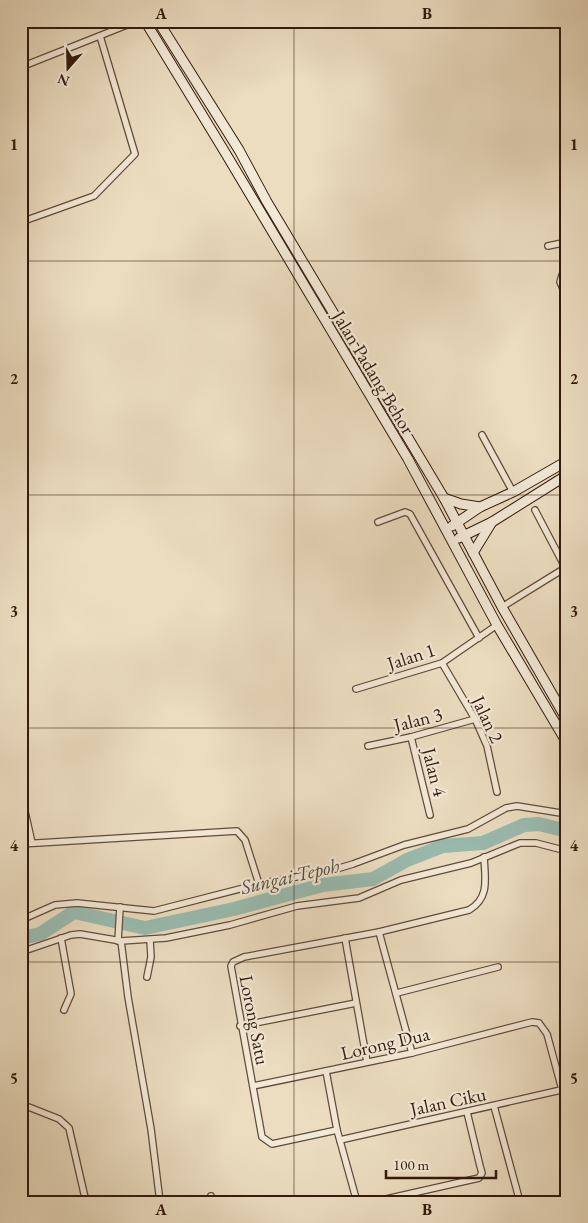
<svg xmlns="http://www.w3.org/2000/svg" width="588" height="1223" font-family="'EB Garamond',serif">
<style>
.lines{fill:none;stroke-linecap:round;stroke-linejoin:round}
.river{stroke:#99bcb1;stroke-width:14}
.street-casing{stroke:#614b3a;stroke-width:8}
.secondary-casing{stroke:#331a0d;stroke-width:11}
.street{stroke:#f3e9d7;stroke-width:5.5}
.secondary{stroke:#f3e9d7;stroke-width:9}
.grid{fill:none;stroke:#331a0d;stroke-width:1;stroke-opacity:0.55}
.labels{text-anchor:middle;stroke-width:4.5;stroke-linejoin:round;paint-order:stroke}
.street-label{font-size:19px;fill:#331a0d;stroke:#f3e9d7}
.water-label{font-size:20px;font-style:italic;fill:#524b3e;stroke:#f3e9d7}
.neatline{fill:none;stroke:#331a0d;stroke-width:2}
.grid-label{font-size:16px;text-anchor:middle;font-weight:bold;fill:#331a0d}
</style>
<rect width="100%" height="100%" fill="#ecddc1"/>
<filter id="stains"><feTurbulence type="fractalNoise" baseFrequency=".004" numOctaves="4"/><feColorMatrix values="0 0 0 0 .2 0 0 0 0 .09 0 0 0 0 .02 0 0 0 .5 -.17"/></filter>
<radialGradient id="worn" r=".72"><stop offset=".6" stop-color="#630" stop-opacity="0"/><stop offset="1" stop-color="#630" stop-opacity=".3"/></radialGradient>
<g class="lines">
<path class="river" d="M21,938L40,934L74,912L145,928L234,909L323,885L373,879L407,860L443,846L483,843L524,825L539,824L567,831"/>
<g class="street-casing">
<g id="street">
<path d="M21,67L137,21"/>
<path d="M21,222L94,196L135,154L100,36"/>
<path d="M548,246L567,242"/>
<path d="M562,275L560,282L567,298"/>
<path d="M482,435L513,492"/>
<path d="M535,510L567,571"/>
<path d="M378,522L405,512L410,514L479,638"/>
<path d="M502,607L565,568"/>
<path d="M442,663L475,719L487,746L497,792"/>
<path d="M356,689L442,663L497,625"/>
<path d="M411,737L430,815"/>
<path d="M368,746L411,737L475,719"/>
<path d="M24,807L32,843"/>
<path d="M21,844L237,831L245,840L259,884"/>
<path d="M21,920L55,905L77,903L154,911L259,884L333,870L353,864L404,845L468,829L506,808L517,806L567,814"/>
<path d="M379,932L412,1053"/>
<path d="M61,938L71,994L64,1010"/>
<path d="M345,938L367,1062"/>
<path d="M118,941L120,907"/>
<path d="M121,941L128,997L151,1129L160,1202"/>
<path d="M21,952L71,935L80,934L121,941L166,938L230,925L297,906L359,898L401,880L471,863L520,843H536L567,851"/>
<path d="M147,977L151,957L150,940"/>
<path d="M397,993L498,967"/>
<path d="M240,1026L356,1003"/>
<path d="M326,1071L337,1130L357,1202"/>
<path d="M253,1086L412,1053L532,1022L539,1023L547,1034L567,1108"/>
<path d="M21,1104L59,1119L69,1128L86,1202"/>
<path d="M494,1106L520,1202"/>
<path d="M337,1130L272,1144L262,1137L231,966L233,962L244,957L379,932L469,910C490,898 485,878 484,857"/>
<path d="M340,1140L561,1090"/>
<path d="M211,1196L212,1202"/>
<path d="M373,1202L479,1178L482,1173L480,1166L467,1112"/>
</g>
</g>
<g class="secondary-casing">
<g id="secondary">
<path d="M145,21L226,154L408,459L497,625L567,743"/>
<path d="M158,21L239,150L267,202L444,498L502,607L567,720"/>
<path d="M444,498L461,504L480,507"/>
<path d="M452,526L480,507L513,492L567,461"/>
<path d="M459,538L492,522L567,475"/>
<path d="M473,553L492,522"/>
</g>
</g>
<use href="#street" class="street"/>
<use href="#secondary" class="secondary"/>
</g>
<path class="grid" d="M294,21V1202M21,261H567M21,495H567M21,728H567M21,962H567"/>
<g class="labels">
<g class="street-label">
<text transform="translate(374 372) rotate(59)" y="7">Jalan Padang Behor</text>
<text transform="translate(411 656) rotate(-18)" y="7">Jalan 1</text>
<text transform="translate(418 719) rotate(-14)" y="7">Jalan 3</text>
<text transform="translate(488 719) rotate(65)" y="7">Jalan 2</text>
<text transform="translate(435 772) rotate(76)" y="7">Jalan 4</text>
<text transform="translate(255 1020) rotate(79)" y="7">Lorong Satu</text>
<text transform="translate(385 1043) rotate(-13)" y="7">Lorong Dua</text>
<text transform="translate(448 1101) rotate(-12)" y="7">Jalan Ciku</text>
</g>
<g class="water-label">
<text transform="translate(290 876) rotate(-13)" y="7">Sungai Tepoh</text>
</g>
</g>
<rect width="588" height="1223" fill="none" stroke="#ecddc1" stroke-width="55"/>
<g transform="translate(68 68) rotate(200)" stroke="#f3e9d7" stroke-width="4" paint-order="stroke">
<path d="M0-4L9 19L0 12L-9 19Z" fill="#331a0d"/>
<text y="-8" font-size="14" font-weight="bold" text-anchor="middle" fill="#331a0d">N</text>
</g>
<path d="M386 1170v8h110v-8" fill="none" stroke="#331a0d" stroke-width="2.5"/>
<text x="393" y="1170" font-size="15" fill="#331a0d" stroke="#f3e9d7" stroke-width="4" paint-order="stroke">100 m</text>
<rect x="28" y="28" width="532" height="1168" class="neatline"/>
<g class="grid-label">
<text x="161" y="19">A</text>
<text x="427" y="19">B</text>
<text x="14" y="150">1</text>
<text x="574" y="150">1</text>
<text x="14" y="384">2</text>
<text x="574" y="384">2</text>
<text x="14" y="617">3</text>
<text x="574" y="617">3</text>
<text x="14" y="851">4</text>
<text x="574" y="851">4</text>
<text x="14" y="1084">5</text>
<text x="574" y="1084">5</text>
<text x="161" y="1215">A</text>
<text x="427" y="1215">B</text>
</g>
<rect width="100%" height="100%" filter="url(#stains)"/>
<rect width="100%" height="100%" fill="url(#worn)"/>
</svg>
